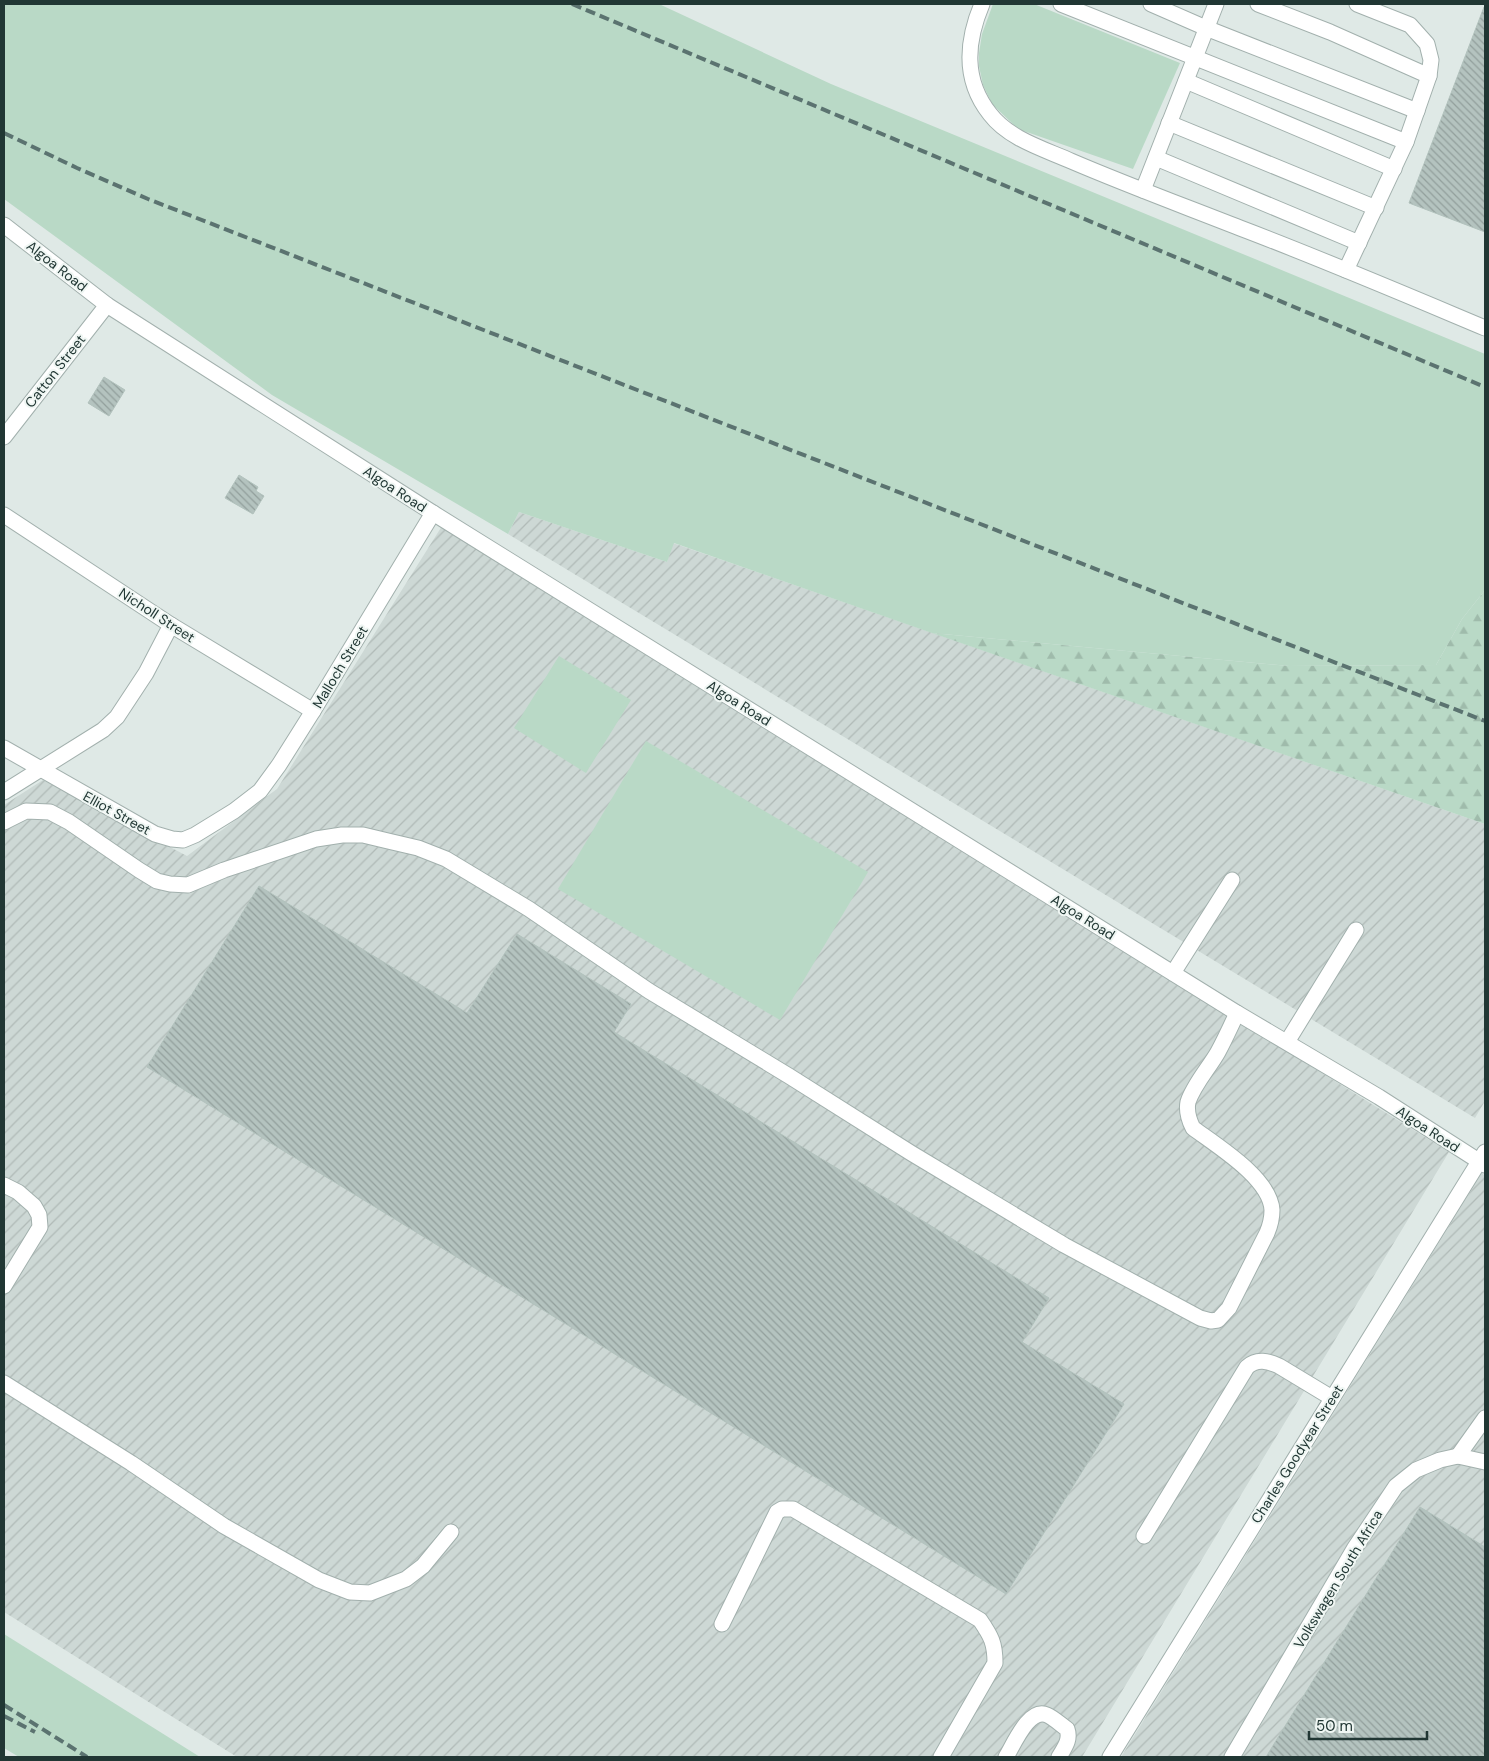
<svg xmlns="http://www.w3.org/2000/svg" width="1489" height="1761" font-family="'DM Sans',sans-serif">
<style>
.industrial{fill:url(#industrial-furrows)}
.green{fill:#b9d9c6}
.forest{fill:url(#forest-firs)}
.building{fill:url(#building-back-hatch);stroke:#b2c2bd}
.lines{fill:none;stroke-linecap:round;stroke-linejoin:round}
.minor-casing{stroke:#a2b0ad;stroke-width:17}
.minor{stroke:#fff;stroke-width:15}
.rail{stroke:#5b7370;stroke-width:4;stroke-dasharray:10 5;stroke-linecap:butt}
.labels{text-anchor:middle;stroke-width:4;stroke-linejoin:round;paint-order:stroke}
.street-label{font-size:14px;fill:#213734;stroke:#eff6f3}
</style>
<defs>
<pattern id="industrial-furrows" width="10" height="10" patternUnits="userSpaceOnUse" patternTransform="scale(1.25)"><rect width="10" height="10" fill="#cdd8d5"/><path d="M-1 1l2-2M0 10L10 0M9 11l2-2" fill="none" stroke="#b0bab7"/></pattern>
<pattern id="forest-firs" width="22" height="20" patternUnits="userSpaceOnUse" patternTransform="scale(1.25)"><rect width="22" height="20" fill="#b9d9c6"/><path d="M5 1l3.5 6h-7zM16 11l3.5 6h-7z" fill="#9fbbab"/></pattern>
<pattern id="building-back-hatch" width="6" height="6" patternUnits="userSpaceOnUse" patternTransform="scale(1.25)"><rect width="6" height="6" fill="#b4c3bf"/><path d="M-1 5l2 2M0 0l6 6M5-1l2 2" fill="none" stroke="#929f9c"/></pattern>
</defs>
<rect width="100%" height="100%" fill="#dfe9e6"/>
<g class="industrial">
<path d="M519,512L667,562L673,543L1485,824V1101L1475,1118L508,534Z"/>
<path d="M442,526L1449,1152L1082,1757H237L4,1612V805L43,780L187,856L277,789Z"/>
<path d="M1482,1173L1485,1176V1757H1121Z"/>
</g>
<g class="green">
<path d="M4,4H659L831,84L1485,354V590L1462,619L1436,665L1289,666L932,633L674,543L667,562L519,512L508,534L272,395L4,199Z"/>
<path d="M993,4H1034L1180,63L1133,169L1018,129L992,104L983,85L979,66V53L982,34Z"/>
<path d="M559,656L631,700L586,773L514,728Z"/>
<path d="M646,741L868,872L780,1020L558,889Z"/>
<path d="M4,1634L200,1757H19L4,1748Z"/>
</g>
<path class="forest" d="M1485,590V824L932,633L1289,666L1436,665L1462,619Z"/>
<g class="building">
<path d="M1484,7H1485V232L1409,203Z"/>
<path d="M104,377L125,390L109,416L88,403Z"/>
<path d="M239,475L258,487L256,491L264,496L253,514L225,498Z"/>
<path d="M259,886L467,1013L517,934L631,1004L614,1032L1049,1298L1022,1342L1124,1404L1006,1594L147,1067Z"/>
<path d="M1420,1507L1485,1547V1757H1266Z"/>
</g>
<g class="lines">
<g class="minor-casing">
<g id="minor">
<path d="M982,4C966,42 963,80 990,114C1009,139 1044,149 1071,161C1127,185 1184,206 1240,228C1322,259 1404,294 1485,328"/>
<path d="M1061,4L1406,142"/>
<path d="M1151,4L1206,28L1417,111"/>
<path d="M1258,4L1330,32L1429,76"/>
<path d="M1186,81L1394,169"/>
<path d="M1169,123L1376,208"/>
<path d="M1156,158L1359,243"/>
<path d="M1143,190L1216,4"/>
<path d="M4,225L107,305L433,513L1237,1013L1379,1097L1485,1165"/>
<path d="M1346,270L1406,142L1429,76L1431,60L1427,44L1410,25L1357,4"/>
<path d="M4,437L107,305"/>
<path d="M4,515L171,625L313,711"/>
<path d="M4,748L155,834L172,839L183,840L195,835L234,811L260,791L279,765L313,711L433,513"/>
<path d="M4,792L103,730L117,717L146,673L171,625"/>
<path d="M4,822L26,811L50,812L69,822L139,870L157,881L170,884L188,885L224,870L316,839L342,835H363L388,841L418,848L446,859L529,909L649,991L789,1076L911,1153L1064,1245L1200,1318L1211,1321L1218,1320L1229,1308L1267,1233C1270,1226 1272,1218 1272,1210C1270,1178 1217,1146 1193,1128C1189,1120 1186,1112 1188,1102C1194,1084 1209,1068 1218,1052C1225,1039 1231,1026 1237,1013"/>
<path d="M1173,973L1232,880"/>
<path d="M1287,1042L1356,930"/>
<path d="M4,1185L18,1192L34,1206L39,1215L40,1227L4,1286"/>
<path d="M4,1383L131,1463L224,1526L319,1580L350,1592L370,1593L406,1579L423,1566L451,1532"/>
<path d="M1458,1456L1485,1418"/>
<path d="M1144,1536L1247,1367C1257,1358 1268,1361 1279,1366L1332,1398"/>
<path d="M722,1624L777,1512L782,1509H793L980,1620C991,1636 995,1643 995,1663L941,1757"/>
<path d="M1006,1757C1014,1744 1029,1707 1047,1715C1054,1718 1061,1725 1067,1729C1071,1740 1064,1748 1059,1757"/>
<path d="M1110,1757L1485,1152"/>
<path d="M1232,1757L1354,1549L1396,1486L1416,1470L1440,1460L1458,1456L1485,1462"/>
</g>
</g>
<use href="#minor" class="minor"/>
<g class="rail">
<path d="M572,4L1485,387"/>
<path d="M4,133L77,168L148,199L1485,721"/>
<path d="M4,1705L87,1757"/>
<path d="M4,1716L35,1732"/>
</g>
</g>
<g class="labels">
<g class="street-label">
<text transform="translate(57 266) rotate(38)" y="5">Algoa Road</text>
<text transform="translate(55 371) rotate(-52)" y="5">Catton Street</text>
<text transform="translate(395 489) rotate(33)" y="5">Algoa Road</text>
<text transform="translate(157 615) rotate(33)" y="5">Nicholl Street</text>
<text transform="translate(340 667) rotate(-59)" y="5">Malloch Street</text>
<text transform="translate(739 703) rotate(32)" y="5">Algoa Road</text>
<text transform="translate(117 813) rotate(29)" y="5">Elliot Street</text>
<text transform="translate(1083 917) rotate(32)" y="5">Algoa Road</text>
<text transform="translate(1428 1129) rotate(33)" y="5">Algoa Road</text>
<text transform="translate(1297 1454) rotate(-58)" y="5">Charles Goodyear Street</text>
<text transform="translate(1338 1579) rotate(-59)" y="5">Volkswagen South Africa</text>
</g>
</g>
<rect width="1489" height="1761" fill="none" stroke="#213734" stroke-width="10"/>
<path d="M1309 1731v8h118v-8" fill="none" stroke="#213734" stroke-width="2.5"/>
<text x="1316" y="1731" font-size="15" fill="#213734" stroke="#eff6f3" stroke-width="4" paint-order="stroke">50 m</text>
</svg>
